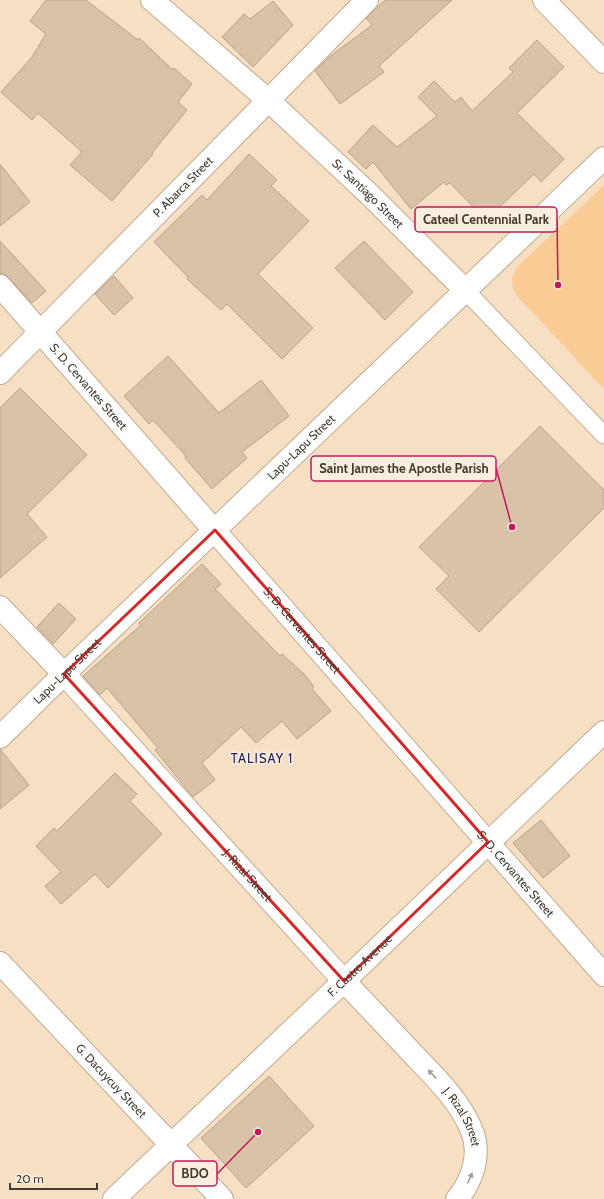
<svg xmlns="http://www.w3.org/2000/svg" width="604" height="1199" font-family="Cabin,sans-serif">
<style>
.green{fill:#facb95}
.building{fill:#d9c2a7;stroke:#b9a389}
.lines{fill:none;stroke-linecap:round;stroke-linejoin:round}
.pedestrian-casing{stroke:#c1ab91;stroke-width:19}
.minor-casing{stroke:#c1ab91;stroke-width:24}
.tertiary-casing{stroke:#c1ab91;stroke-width:24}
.pedestrian{stroke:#fff;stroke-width:17}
.minor{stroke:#fff;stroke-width:22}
.tertiary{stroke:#fff;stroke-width:22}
.oneway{fill:#a29d98}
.marked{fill:none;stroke:#d62828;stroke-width:3;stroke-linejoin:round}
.labels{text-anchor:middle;stroke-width:3;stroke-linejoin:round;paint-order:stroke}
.street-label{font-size:12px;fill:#443b30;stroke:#fceede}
.neighbourhood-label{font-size:13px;letter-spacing:1px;fill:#24215b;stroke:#fceede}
.leader{fill:none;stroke:#c2185b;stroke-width:1.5}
.callout-dot{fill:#c2185b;stroke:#fceede;stroke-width:1.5}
.callout{fill:#fceede;stroke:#c2185b;stroke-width:1.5}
.callout-label{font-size:13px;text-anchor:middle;font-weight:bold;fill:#443b30}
</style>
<rect width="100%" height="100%" fill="#f7dfc4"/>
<path class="green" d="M604,185V389L518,297C510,284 510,279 518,266Z"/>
<g class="building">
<path d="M46,0H86L138,40L139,38L173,70L174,68L192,84L178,102L187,110L152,153L153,154L112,201L70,165L82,152L38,113L32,120L1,92L32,57L46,34L30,21Z"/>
<path d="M385,0H452L379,66L384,72L340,104L315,71L329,57L372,25L366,18Z"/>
<path d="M273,1L293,25L253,67L222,37L244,14L250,19Z"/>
<path d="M537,40L564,67L517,113L564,159L541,182L534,174L486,220L450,183L446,185L444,182L411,209L373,162L366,169L348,152L373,125L397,147L437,116L418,97L434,81L455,102L461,97L472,111L513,72L509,68Z"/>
<path d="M249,154L277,180L271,186L309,221L258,274L313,328L282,359L227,304L221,310L187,279L188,277L154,242L202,195L207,200Z"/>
<path d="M0,164L30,202L0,226Z"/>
<path d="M0,241L46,291L32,303L9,278L4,274H0Z"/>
<path d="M364,241L413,292L385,320L335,268Z"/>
<path d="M114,276L133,298L114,315L95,294Z"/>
<path d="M168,356L219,413L261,380L289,416L242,452L247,458L212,489L185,458L186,456L153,420L149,424L124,396Z"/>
<path d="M20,388L87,455L27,514L47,537L0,578V408Z"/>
<path d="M540,426L604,490V508L479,632L436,589L449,576L419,547Z"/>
<path d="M202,564L221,584L215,589L280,656L282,654L306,676L314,687L312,689L331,711L297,739L282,721L256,743L241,727L202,763L215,780L193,797L155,750L158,748L107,688L100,695L83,676L141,625L139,623Z"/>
<path d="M59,603L76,619L53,644L37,627Z"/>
<path d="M0,749L29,785L0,809Z"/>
<path d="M115,773L137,794L130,801L162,834L108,888L95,874L61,904L45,886L61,872L36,846L54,828L57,831Z"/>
<path d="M541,820L570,856L543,878L513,843Z"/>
<path d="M269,1076L314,1126L246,1188L201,1138Z"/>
</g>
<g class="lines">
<g class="pedestrian-casing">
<path id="pedestrian" d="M465,290L604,435"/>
</g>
<g class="minor-casing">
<g id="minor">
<path id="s1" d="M152,0L268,100L369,194L465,290"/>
<path d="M544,0L604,62"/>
<path id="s2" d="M0,286L604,975"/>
<path id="s3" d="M0,373L367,0"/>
<path id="s4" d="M0,607L64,674L344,981"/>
<path id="s5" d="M0,737L64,674L604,158"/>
<path id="s6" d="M0,963L222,1199"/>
</g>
</g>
<g class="tertiary-casing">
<g id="tertiary">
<path id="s7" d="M344,981C367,1005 390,1030 413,1054C435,1077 460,1101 472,1131C481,1154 473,1180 457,1199"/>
<path id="s8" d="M114,1199L344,981L604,732"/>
</g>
</g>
<use href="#pedestrian" class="pedestrian"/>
<use href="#minor" class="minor"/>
<use href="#tertiary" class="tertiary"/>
</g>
<defs><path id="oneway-solid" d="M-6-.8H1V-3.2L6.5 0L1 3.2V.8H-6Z"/></defs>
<g class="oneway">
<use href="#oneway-solid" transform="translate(432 1074) rotate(-133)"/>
<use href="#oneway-solid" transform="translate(470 1178) rotate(-66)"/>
</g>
<path class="marked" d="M215,530L488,842L344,981L64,674Z"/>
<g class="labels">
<g class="street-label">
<text dy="4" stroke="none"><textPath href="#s3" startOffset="261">P. Abarca Street</textPath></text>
<text dy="4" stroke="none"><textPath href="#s1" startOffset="290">Sr. Santiago Street</textPath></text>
<text dy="4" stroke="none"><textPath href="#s2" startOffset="134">S. D. Cervantes Street</textPath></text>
<text dy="4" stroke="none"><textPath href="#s5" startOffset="418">Lapu-Lapu Street</textPath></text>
<text dy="4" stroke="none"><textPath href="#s2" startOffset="458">S. D. Cervantes Street</textPath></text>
<text dy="4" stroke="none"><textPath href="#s5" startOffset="94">Lapu-Lapu Street</textPath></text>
<text dy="4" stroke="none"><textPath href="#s2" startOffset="782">S. D. Cervantes Street</textPath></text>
<text dy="4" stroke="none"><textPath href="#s4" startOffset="365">J. Rizal Street</textPath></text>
<text dy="4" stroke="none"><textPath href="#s8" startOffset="339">F. Castro Avenue</textPath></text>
<text dy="4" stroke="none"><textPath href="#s6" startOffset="162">G. Dacuycuy Street</textPath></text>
<text dy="4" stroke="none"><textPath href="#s7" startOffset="181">J. Rizal Street</textPath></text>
</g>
<g class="neighbourhood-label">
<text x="262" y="763">TALISAY 1</text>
</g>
</g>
<path class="leader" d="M558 285L557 220M512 527L496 468M258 1132L217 1174"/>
<g class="callout-dot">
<circle cx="558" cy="285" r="4"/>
<circle cx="512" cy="527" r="4"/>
<circle cx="258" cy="1132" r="4"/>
</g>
<g class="callout">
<rect x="415" y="207" width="142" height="25" rx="4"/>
<rect x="311" y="456" width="185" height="25" rx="4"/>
<rect x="173" y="1161" width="44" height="25" rx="4"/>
</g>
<g class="callout-label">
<text x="486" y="224">Cateel Centennial Park</text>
<text x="404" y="473">Saint James the Apostle Parish</text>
<text x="195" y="1178">BDO</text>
</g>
<path d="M10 1183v6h87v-6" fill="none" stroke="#443b30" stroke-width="2"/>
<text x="16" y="1183" font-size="12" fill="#443b30" stroke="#fceede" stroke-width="3" paint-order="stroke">20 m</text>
</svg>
